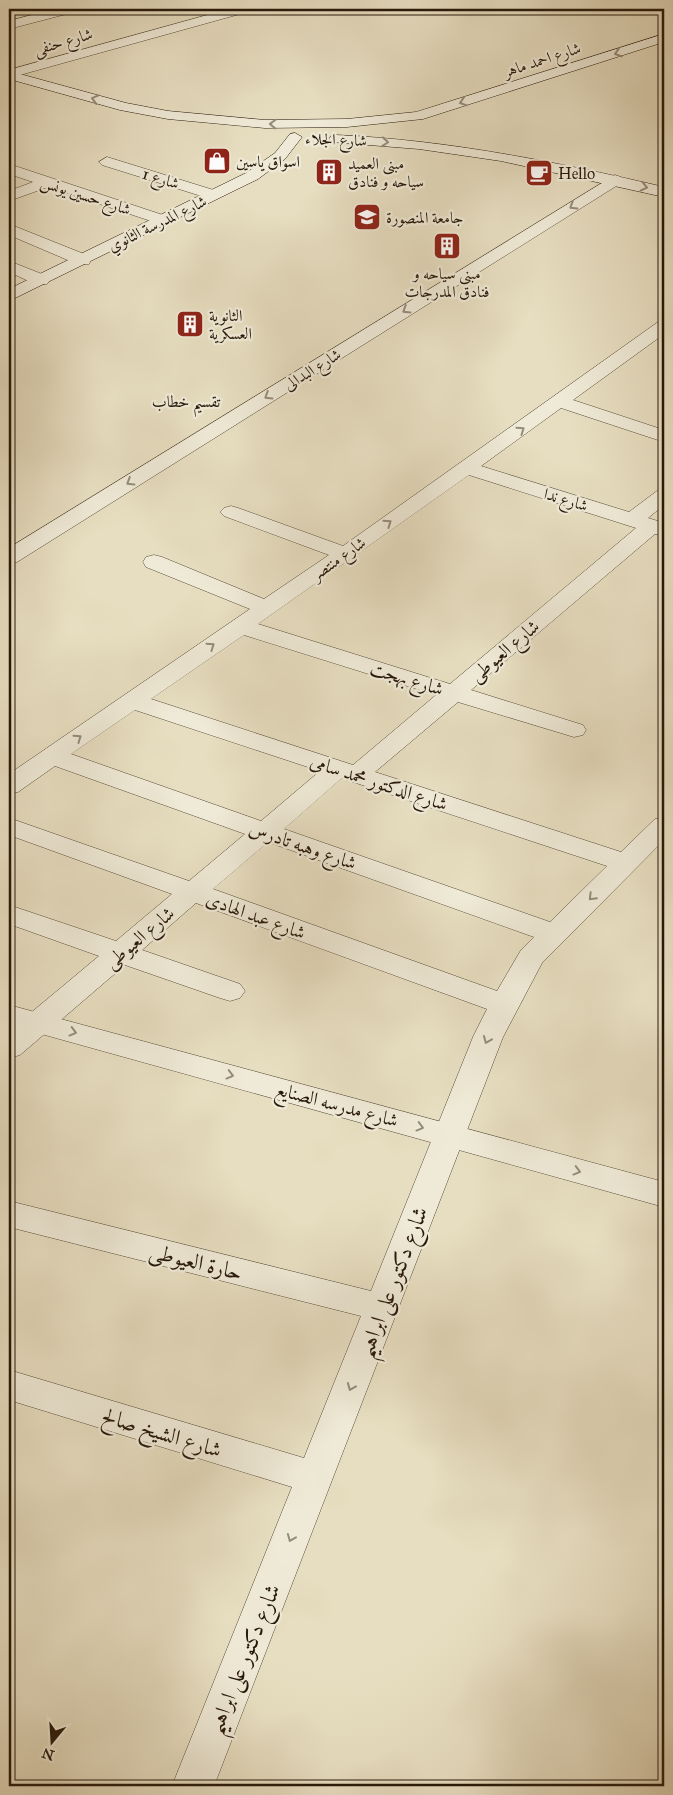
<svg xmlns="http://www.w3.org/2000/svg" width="673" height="1795" font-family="'IM FELL Great Primer',Amiri,serif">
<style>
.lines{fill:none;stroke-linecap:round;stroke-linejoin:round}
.minor-casing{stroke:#574a38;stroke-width:1}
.tertiary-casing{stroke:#574a38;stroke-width:1}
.secondary-casing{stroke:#27180a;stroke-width:1}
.minor{fill:#efead7;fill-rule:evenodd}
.tertiary{fill:#efead7;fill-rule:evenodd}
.secondary{fill:#efead7;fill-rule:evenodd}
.oneway{stroke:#958c7b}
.labels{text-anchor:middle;stroke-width:4.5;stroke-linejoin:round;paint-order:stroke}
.far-street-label{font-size:16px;fill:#27180a;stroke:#efead7}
.far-poi-label{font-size:16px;fill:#27180a;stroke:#efead7;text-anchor:start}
.far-neighbourhood-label{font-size:16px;fill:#27180a;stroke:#efead7}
.street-label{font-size:19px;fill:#27180a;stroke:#efead7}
.near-street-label{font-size:22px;fill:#27180a;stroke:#efead7}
</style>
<rect width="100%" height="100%" fill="#e7dec1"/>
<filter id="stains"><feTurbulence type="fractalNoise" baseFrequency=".004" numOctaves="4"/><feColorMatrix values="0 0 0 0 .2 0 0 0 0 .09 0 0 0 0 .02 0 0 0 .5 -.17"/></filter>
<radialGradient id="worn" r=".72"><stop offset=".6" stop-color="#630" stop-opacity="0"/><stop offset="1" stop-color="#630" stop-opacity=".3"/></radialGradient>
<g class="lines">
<g class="minor-casing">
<g id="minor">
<path d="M55,9H75L74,12L9,29V21Z"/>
<path d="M229,9H248L247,12L9,78V70Z"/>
<path d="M107,157L220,192L222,195L214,200L102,165L99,162Z"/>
<path d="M9,164L169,217L171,220L169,223H157L48,187L9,201V191L33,182L9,174Z"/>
<path d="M615,175L621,177L623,180L621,183L17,562L9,564V548Z"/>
<path d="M9,224L89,256L91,260L89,264H77L9,235Z"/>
<path d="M9,261L47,276L50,280L47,284H35L9,272Z"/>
<path d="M664,321V334L573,400L664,430V442L561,408L481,466L629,512L657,491L664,489V505L648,518L664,523V536L655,534L471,690L583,725L586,730L583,735L574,737L458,702L375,772L621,852L655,819L664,817V840L542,963L503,1037L214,1786H172L292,1487L9,1400V1370L304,1458L361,1316L9,1227V1201L371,1291L473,1037L487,1009L196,903L142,950L240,984L245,991L240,998L230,1001L220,998L125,965L20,1055L9,1058V1031L99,956L9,924V905L116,941L172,894L9,835V818L189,881L245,834L55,766L18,792L9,794V774L250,609L146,567L143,562L146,557L154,555L162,557L264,599L329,555L224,516L220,512L224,508L231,506L238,508L343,546L658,322ZM469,475L636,528L450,684L258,624ZM244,635L436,695L353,765L151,699ZM135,710L320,771L261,821L71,754ZM342,778L347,780L607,866L550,922L284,829ZM268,842L534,937L521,950L497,991L213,889Z"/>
</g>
</g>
<g class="tertiary-casing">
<path id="tertiary" d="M9,1005L664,1182V1207L9,1025Z"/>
</g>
<g class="secondary-casing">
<g id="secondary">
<path d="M664,34V42L423,119L347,127L265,128L168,119L120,110L9,79V71L126,103L168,111L265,120L347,119L416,112Z"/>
<path d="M295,133L302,137L285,159L258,179L9,301V289L246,173L275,153L290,134Z"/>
<path d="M336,135C448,140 556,162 664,187V197L501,161L419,149L331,142L329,139L331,136Z"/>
</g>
</g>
<use href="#minor" class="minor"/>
<use href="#tertiary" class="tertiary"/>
<use href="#secondary" class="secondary"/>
</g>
<defs><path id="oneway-chevron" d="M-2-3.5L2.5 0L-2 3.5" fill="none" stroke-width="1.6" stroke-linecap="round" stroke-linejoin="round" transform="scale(1.25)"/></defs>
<g class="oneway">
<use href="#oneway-chevron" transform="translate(618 53) rotate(162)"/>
<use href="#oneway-chevron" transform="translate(95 99) rotate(-165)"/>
<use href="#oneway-chevron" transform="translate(463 102) rotate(162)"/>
<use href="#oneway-chevron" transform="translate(273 124) rotate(-178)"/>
<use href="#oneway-chevron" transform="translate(385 142) rotate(5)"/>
<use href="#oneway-chevron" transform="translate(644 187) rotate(13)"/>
<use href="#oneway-chevron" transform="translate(573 206) rotate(148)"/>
<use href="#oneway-chevron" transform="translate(406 310) rotate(148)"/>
<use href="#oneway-chevron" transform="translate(268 396) rotate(148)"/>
<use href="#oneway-chevron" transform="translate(521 430) rotate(-35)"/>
<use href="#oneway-chevron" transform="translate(130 482) rotate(148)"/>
<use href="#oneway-chevron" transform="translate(388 523) rotate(-35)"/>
<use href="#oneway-chevron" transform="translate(211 646) rotate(-35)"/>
<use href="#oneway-chevron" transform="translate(78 738) rotate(-35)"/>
<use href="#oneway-chevron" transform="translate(592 897) rotate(135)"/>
<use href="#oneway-chevron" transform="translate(73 1032) rotate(15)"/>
<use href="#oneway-chevron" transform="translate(487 1040) rotate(113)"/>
<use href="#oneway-chevron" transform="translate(230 1075) rotate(15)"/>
<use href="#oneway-chevron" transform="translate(420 1127) rotate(15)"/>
<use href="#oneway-chevron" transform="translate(577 1171) rotate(15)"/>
<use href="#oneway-chevron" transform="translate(351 1387) rotate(112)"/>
<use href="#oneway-chevron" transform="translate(291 1538) rotate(112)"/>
</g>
<defs>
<g id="shop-square" transform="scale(1.4375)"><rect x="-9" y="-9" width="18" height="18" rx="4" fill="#8f2418" stroke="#efead7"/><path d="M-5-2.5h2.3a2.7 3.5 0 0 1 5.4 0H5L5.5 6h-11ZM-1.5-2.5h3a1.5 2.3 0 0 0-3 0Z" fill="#fff"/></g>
<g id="building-square" transform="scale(1.4375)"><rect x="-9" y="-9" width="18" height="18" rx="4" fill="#8f2418" stroke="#efead7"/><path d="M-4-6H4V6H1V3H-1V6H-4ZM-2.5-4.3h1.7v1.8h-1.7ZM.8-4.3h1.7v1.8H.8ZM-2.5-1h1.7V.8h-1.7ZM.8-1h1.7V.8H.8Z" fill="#fff"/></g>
<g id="cafe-square" transform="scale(1.4375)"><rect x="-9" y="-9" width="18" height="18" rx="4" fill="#8f2418" stroke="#efead7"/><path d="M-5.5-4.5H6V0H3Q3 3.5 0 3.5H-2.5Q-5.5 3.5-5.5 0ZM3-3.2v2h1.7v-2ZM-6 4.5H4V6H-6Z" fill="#fff"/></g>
<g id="university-square" transform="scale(1.4375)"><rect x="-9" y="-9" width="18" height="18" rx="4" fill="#8f2418" stroke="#efead7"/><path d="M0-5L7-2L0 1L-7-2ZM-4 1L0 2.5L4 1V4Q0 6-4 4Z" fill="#fff"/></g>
</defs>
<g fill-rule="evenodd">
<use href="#shop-square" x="217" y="161"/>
<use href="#building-square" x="329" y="172"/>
<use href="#cafe-square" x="539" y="173"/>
<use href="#university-square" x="367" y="217"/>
<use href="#building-square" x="447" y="246"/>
<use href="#building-square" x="190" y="324"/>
</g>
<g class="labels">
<g class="far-street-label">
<text transform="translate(63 41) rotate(-16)" y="6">شارع حنفى</text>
<text transform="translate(542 59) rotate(-18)" y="6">شارع احمد ماهر</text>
<text transform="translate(336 139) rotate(2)" y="6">شارع الجلاء</text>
<text transform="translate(161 178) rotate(17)" y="6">شارع 1</text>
<text transform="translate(86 195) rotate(18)" y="6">شارع حسين يونس</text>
<text transform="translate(157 223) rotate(-26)" y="6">شارع المدرسة الثانوي</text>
<text transform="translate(312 369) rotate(-32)" y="6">شارع البدالى</text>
<text transform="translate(566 499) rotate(17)" y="6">شارع ندا</text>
<text transform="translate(338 558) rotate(-35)" y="6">شارع منتصر</text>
</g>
<g class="far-poi-label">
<text x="236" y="167">اسواق ياسين</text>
<text x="348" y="169">مبنى العميد<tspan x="348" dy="18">سياحه و فنادق</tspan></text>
<text x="558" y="179">Hello</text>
<text x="386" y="223">جامعة المنصورة</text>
<text x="447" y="279" text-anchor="middle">مبنى سياحه و<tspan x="447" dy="18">فنادق المدرجات</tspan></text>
<text x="209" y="321">الثانوية<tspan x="209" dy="18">العسكرية</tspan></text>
</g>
<g class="far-neighbourhood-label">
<text x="186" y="407">تقسيم خطاب</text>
</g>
<g class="street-label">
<text transform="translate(504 650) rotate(-40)" y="7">شارع العيوطى</text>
<text transform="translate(407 678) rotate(17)" y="7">شارع بهجت</text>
<text transform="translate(379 782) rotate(18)" y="7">شارع الدكتور محمد سامى</text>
<text transform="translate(303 845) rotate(19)" y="7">شارع وهبه تادرس</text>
<text transform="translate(256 915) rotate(20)" y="7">شارع عبد الهادى</text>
<text transform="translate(139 937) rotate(-40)" y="7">شارع العيوطى</text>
<text transform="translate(337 1104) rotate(15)" y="7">شارع مدرسه الصنايع</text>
</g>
<g class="near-street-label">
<text transform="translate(196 1261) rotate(14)" y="8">حارة العيوطى</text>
<text transform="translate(392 1282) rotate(-69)" y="8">شارع دكتور على ابراهيم</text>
<text transform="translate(162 1432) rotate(17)" y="8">شارع الشيخ صالح</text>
<text transform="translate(243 1659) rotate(-68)" y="8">شارع دكتور على ابراهيم</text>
</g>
</g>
<rect width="673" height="1795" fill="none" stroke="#e7dec1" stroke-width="30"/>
<rect x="10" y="10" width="653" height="1775" fill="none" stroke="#27180a" stroke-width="2.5"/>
<rect x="15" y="15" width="643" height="1765" fill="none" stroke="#27180a"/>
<g transform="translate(52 1742) rotate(198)" stroke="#efead7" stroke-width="4" paint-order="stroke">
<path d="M0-4L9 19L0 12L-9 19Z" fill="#27180a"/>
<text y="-8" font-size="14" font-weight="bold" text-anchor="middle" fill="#27180a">N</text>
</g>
<rect width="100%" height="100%" filter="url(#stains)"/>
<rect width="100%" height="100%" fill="url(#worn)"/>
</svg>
